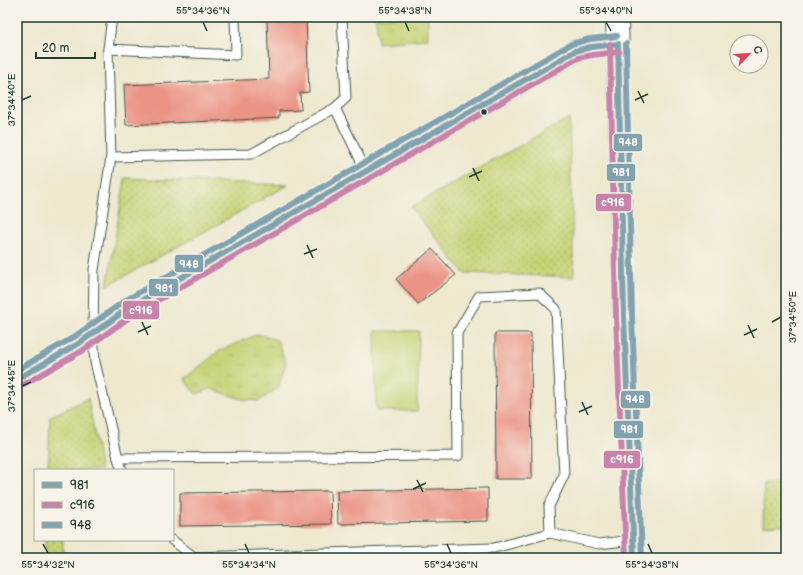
<svg xmlns="http://www.w3.org/2000/svg" width="803" height="575" font-family="'Balsamiq Sans',sans-serif">
<style>
.grass{fill:url(#grass-dots);stroke:#728854}
.park{fill:url(#park-tufts);stroke:#728854}
.pitch{fill:#c5d374;stroke:#728854}
.building{fill:#eb9384}
.lines{fill:none;stroke-linecap:round;stroke-linejoin:round}
.service-casing{stroke:#3e574b;stroke-width:11}
.tertiary-casing{stroke:#3e574b;stroke-width:24}
.service{stroke:#fff;stroke-width:9}
.tertiary{stroke:#fff;stroke-width:22}
.bus-1-casing{stroke:#f7f3e8;stroke-width:9}
.bus-2-casing{stroke:#f7f3e8;stroke-width:9}
.bus-3-casing{stroke:#f7f3e8;stroke-width:9}
.bus-1{stroke:#81a2ae;stroke-width:6}
.bus-2{stroke:#c783aa;stroke-width:6}
.bus-3{stroke:#81a2ae;stroke-width:6}
.ticks{fill:none;stroke:#1f3d34;stroke-width:1.5}
.bus-dot{fill:#1f3d34;stroke:#f7f3e8;stroke-width:1.5}
.line-badge{stroke:#f7f3e8;stroke-width:1.5}
.badge-label{font-size:11px;text-anchor:middle;font-weight:bold;fill:#fff}
.neatline{fill:none;stroke:#1f3d34;stroke-width:1.5}
.ticks-label{font-size:10px;text-anchor:middle;fill:#1f3d34}
</style>
<defs>
<pattern id="grass-dots" width="8" height="8" patternUnits="userSpaceOnUse"><rect width="8" height="8" fill="#c5d374"/><path d="M2 2h.1M6 6h.1" fill="none" stroke="#a9b665" stroke-width="1.8" stroke-linecap="round"/></pattern>
<pattern id="park-tufts" width="24" height="20" patternUnits="userSpaceOnUse"><rect width="24" height="20" fill="#c5d374"/><path d="M3 7l-1-3M5 7V3M7 7l1-3M15 17l-1-3M17 17v-4M19 17l1-3" fill="none" stroke="#a9b665"/></pattern>
</defs>
<rect width="100%" height="100%" fill="#f7f3e8"/>
<filter id="ink" filterUnits="userSpaceOnUse"><feTurbulence type="fractalNoise" baseFrequency=".025" numOctaves="2"/><feDisplacementMap in="SourceGraphic" scale="8" xChannelSelector="R" yChannelSelector="G"/><feConvolveMatrix kernelMatrix="1 2 1 2 8 2 1 2 1" color-interpolation-filters="sRGB"/></filter>
<filter id="wash" filterUnits="userSpaceOnUse"><feTurbulence type="fractalNoise" baseFrequency=".012" numOctaves="4" result="noise"/><feDisplacementMap in="SourceGraphic" scale="16" xChannelSelector="R" yChannelSelector="G"/><feGaussianBlur stdDeviation="0.9" result="paint"/><feColorMatrix in="noise" values="0 0 0 0 0 0 0 0 0 0 0 0 0 0 0 0 0 1.4 0 .05"/><feComposite in="paint" operator="in"/></filter>
<g filter="url(#wash)">
<rect width="100%" height="100%" fill="#eee8cf"/>
<g class="grass">
<path d="M569,118L574,277L464,273L411,207Z"/>
<path d="M125,178L288,185L107,286Z"/>
<path d="M88,398L101,470H48L50,417Z"/>
<path d="M786,483V525L763,526L764,484Z"/>
<rect x="45" y="540" width="18" height="18"/>
</g>
<g class="park">
<path d="M376,17H428V39L378,43Z"/>
<path d="M258,334L277,340L286,363L278,388L259,401L245,400L211,389L196,394L184,379L219,351Z"/>
</g>
<path class="pitch" d="M375,331H419L417,411H376Z"/>
<g id="blocks">
<g class="building">
<path d="M267,17H306L309,92L300,93L301,110L279,111V118L126,125L124,85L269,79Z"/>
<path d="M432,249L456,275L418,304L396,279Z"/>
<path d="M495,333H531L532,479H496Z"/>
<path d="M488,488V521L338,524L337,491Z"/>
<path d="M330,491L331,524L180,526V493Z"/>
</g>
</g>
</g>
<g filter="url(#ink)">
<use href="#blocks" fill-opacity="0" stroke="#3e574b" stroke-width="1"/>
<g class="lines">
<g class="service-casing">
<g id="service">
<path d="M112,17L108,49L111,157L94,270L93,333L95,362L118,458"/>
<path d="M108,49L236,55L235,17"/>
<path d="M335,108L366,171"/>
<path d="M111,157L251,154L335,108L346,98L342,17"/>
<path d="M122,470L118,458L458,456L457,333L479,296L539,293L556,309L564,475L549,506L550,533"/>
<path d="M172,540L194,557L494,548L550,533L599,544L633,540"/>
</g>
</g>
<g class="tertiary-casing">
<g id="tertiary">
<path d="M617,17L624,316L634,558"/>
<path d="M17,379L78,344L130,307L575,51L591,47L618,44"/>
</g>
</g>
<use href="#service" class="service"/>
<use href="#tertiary" class="tertiary"/>
<g class="bus-1-casing">
<g id="bus-1">
<path d="M618,44L624,316L634,558"/>
<path d="M17,379L78,344L130,307L575,51L591,47L618,44"/>
</g>
</g>
<g class="bus-2-casing">
<g id="bus-2">
<path d="M610,44L616,316L626,558"/>
<path d="M21,386L82,351L134,314L578,58L592,55L619,52"/>
</g>
</g>
<g class="bus-3-casing">
<g id="bus-3">
<path d="M626,44L632,316L642,558"/>
<path d="M17,370L74,337L126,300L571,44L590,39L617,36"/>
</g>
</g>
<use href="#bus-1" class="bus-1"/>
<use href="#bus-2" class="bus-2"/>
<use href="#bus-3" class="bus-3"/>
</g>
</g>
<path class="ticks" d="M203,22L207,31M405,22L409,31M606,22L611,31M638,91L644,103M22,100L31,96M635,100L648,94M473,168L479,181M469,177L482,171M307,245L313,258M304,254L317,249M142,322L148,335M772,322L781,317M748,325L754,338M138,332L151,326M744,335L757,329M22,386L31,382M582,402L588,415M579,412L592,406M417,480L423,492M413,489L426,483M43,544L48,553M245,544L249,553M447,544L451,553M648,544L652,553"/>
<circle class="bus-dot" cx="484" cy="112" r="3.5"/>
<g class="line-badge">
<rect x="613" y="133" width="30" height="19" rx="4" fill="#81a2ae"/>
<rect x="606" y="163" width="30" height="19" rx="4" fill="#81a2ae"/>
<rect x="595" y="193" width="37" height="19" rx="4" fill="#c783aa"/>
<rect x="174" y="254" width="30" height="19" rx="4" fill="#81a2ae"/>
<rect x="148" y="278" width="31" height="19" rx="4" fill="#81a2ae"/>
<rect x="122" y="300" width="38" height="20" rx="4" fill="#c783aa"/>
<rect x="620" y="390" width="31" height="19" rx="4" fill="#81a2ae"/>
<rect x="613" y="420" width="31" height="19" rx="4" fill="#81a2ae"/>
<rect x="603" y="450" width="38" height="19" rx="4" fill="#c783aa"/>
</g>
<g class="badge-label">
<text x="628" y="146">948</text>
<text x="621" y="176">981</text>
<text x="613" y="206">с916</text>
<text x="189" y="268">948</text>
<text x="164" y="292">981</text>
<text x="141" y="314">с916</text>
<text x="635" y="403">948</text>
<text x="629" y="433">981</text>
<text x="622" y="463">с916</text>
</g>
<rect width="803" height="575" fill="none" stroke="#f7f3e8" stroke-width="44"/>
<rect x="34" y="469" width="140" height="72" fill="#f7f3e8" stroke="#a1aaa0"/>
<rect x="42" y="482" width="20" height="6" fill="#81a2ae" stroke="#a1aaa0"/>
<text x="70" y="489" font-size="12" fill="#1f3d34">981</text>
<rect x="42" y="502" width="20" height="6" fill="#c783aa" stroke="#a1aaa0"/>
<text x="70" y="509" font-size="12" fill="#1f3d34">с916</text>
<rect x="42" y="522" width="20" height="6" fill="#81a2ae" stroke="#a1aaa0"/>
<text x="70" y="529" font-size="12" fill="#1f3d34">948</text>
<g transform="translate(749 54) rotate(65)"><circle r="19" fill="#f7f3e8" stroke="#a1aaa0"/>
<path d="M0-3L7 15L0 10L-7 15Z" fill="#d1495b"/>
<text y="-6" font-size="11" font-weight="bold" text-anchor="middle" fill="#1f3d34">С</text>
</g>
<path d="M36 52v6h59v-6" fill="none" stroke="#1f3d34" stroke-width="2"/>
<text x="42" y="52" font-size="12" fill="#1f3d34" stroke="#f7f3e8" stroke-width="3" paint-order="stroke">20 m</text>
<rect x="22" y="22" width="759" height="531" class="neatline"/>
<g class="ticks-label">
<text x="203" y="14">55°34'36"N</text>
<text x="405" y="14">55°34'38"N</text>
<text x="606" y="14">55°34'40"N</text>
<text transform="translate(11 100) rotate(-90)" y="4">37°34'40"E</text>
<text transform="translate(792 317) rotate(-90)" y="4">37°34'50"E</text>
<text transform="translate(11 386) rotate(-90)" y="4">37°34'45"E</text>
<text x="48" y="568">55°34'32"N</text>
<text x="249" y="568">55°34'34"N</text>
<text x="451" y="568">55°34'36"N</text>
<text x="652" y="568">55°34'38"N</text>
</g>
</svg>
